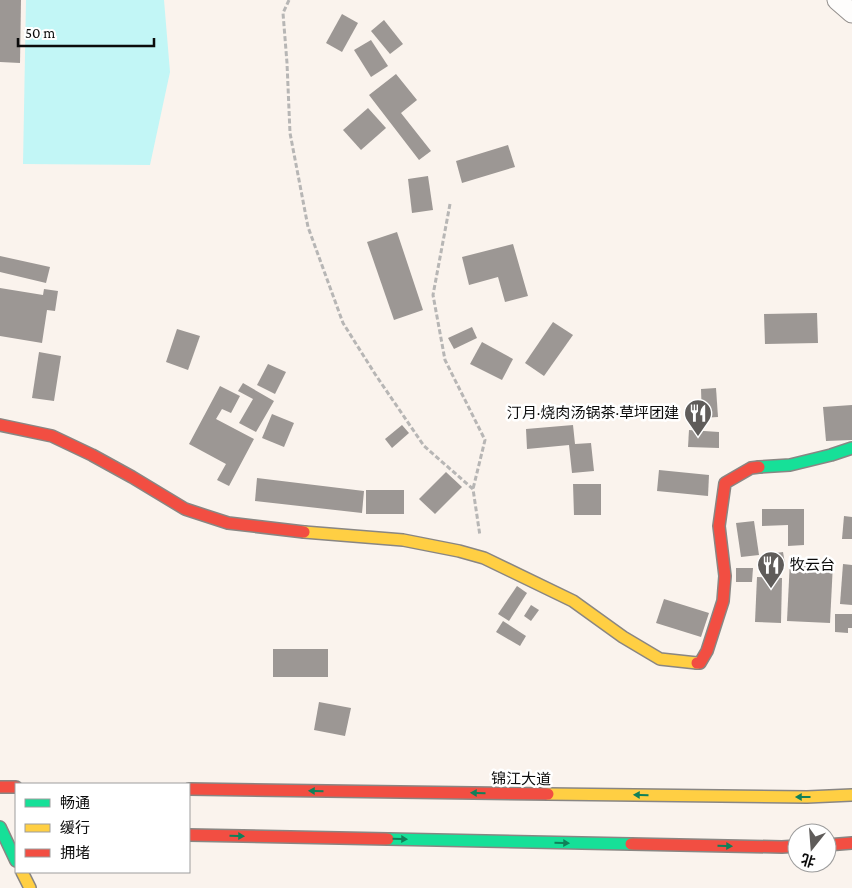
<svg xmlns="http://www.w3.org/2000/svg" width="852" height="888" font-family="'Crimson Pro','Noto Sans SC',serif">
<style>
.water{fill:#c2f6f6}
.building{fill:#9c9794}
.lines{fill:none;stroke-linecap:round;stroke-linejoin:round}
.street-casing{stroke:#938f8d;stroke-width:21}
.fast-casing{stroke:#898683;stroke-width:14}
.slow-casing{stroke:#898683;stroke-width:14}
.jam-casing{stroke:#898683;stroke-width:14}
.path{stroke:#b7b6b5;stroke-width:3;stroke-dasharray:5 2.5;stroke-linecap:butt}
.street{stroke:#fefdfc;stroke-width:19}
.fast{stroke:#16e098;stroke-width:11}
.slow{stroke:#ffcf43;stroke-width:11}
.jam{stroke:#f24e42;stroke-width:11}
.oneway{fill:#118059}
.labels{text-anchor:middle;stroke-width:5;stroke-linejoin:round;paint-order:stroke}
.poi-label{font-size:15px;fill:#0b0b0b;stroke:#fff;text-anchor:end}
.street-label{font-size:15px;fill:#0b0b0b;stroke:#fff}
</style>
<rect width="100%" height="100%" fill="#faf3ed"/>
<path class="water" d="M26,0H164L170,72L150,165L23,164Z"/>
<g class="building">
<path d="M0,0H21L20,63L0,62Z"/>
<path d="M342,14L358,23L342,52L326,43Z"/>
<path d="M384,20L403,44L390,54L371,31Z"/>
<path d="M371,40L388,66L371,77L354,50Z"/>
<path d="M396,74L417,100L401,113L431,151L419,160L369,95Z"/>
<path d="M368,108L386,128L361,150L343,130Z"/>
<path d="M508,145L515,167L462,183L456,161Z"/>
<path d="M428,176L433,210L412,213L408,179Z"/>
<path d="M397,232L423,310L394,320L367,242Z"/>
<path d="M513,244L528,296L505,302L498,277L469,285L462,257Z"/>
<path d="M0,256L50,267L46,283L0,272Z"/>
<path d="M0,288L43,295L44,289L58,291L55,311L47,310L42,343L0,336Z"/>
<path d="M817,313L818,343L765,344L764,314Z"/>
<path d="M553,322L573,335L544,376L525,363Z"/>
<path d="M472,327L477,338L454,349L448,338Z"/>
<path d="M177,329L200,336L188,370L166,362Z"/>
<path d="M482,342L513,359L502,380L470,364Z"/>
<path d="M39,352L61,356L54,401L32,398Z"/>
<path d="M268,364L286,372L275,394L257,385Z"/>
<path d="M243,383L274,401L256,432L239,423L253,399L238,391Z"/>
<path d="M220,386L240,396L231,413L222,409L216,419L254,439L229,486L217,480L226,464L189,444Z"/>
<path d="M716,388L718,417L702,418L701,389Z"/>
<path d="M852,405V440L826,441L823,407Z"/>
<path d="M272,414L294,423L284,447L262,438Z"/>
<path d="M402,425L409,433L392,448L385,439Z"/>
<path d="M573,425L575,444L591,443L594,471L572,473L569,445L527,449L526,429Z"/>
<path d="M689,430L719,432V448L688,447Z"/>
<path d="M659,470L709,475L708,496L657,491Z"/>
<path d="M446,472L462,487L435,514L419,499Z"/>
<path d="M257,478L364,491L362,513L255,501Z"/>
<path d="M573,484H601V515H574Z"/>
<rect x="366" y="490" width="38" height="24"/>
<path d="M762,509H804V545L788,546V525L762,526Z"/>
<path d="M844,516L852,517V539H842Z"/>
<path d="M754,521L759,555L741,557L736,523Z"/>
<path d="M783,552L785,564L764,568L762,555Z"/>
<path d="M790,560L833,563L830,623L787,621Z"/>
<path d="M843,564L852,565V605L840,604Z"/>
<path d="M736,568H753L752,582H736Z"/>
<path d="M757,577L782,578L781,623L755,622Z"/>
<path d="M517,586L527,593L509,621L498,614Z"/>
<path d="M664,599L709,613L701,637L656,623Z"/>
<path d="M531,605L539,610L531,621L524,616Z"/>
<path d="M835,614H852V628H848V633L835,632Z"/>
<path d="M503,621L526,636L520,646L496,632Z"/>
<rect x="273" y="649" width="55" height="28"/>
<path d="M319,702L351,708L345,736L314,730Z"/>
</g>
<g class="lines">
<g class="street-casing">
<path id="street" d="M837,0L852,13"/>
</g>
<g class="fast-casing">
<g id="fast">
<path d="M759,467L790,465L831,455L852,448"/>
<path d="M0,827L16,861"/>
<path d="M388,839L631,844"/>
</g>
</g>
<g class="slow-casing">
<g id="slow">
<path d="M304,532L403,540L459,551L484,558L573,601L623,637L660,659L697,663"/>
<path d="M548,794L807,797L852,795"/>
<path d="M22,872L30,888"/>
</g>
</g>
<g class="jam-casing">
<g id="jam">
<path d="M0,425L52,436L92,455L132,477L185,509L228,523L304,532"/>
<path d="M697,663H700L707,651L723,601L725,576L719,526L725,483L751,468L759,467"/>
<path d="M0,787H16"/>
<path d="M189,789L548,794"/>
<path d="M189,835L388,839"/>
<path d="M631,844L782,847L797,846"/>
<path d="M827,845L852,843"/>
</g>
</g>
<g class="path">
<path d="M289,0L283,13L287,63L290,133L308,227L343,323L375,374L424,446L473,489L480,536"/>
<path d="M450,204L433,295L445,360L485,440L473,489"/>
</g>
<use href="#street" class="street"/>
<use href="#fast" class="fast"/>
<use href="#slow" class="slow"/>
<use href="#jam" class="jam"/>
</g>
<defs><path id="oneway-solid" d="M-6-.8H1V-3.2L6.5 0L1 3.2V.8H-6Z" transform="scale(1.25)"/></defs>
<g class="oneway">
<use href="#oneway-solid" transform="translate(316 791) rotate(-179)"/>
<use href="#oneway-solid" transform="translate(478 793) rotate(-179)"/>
<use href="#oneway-solid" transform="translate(641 795) rotate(-179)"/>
<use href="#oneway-solid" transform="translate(803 797) rotate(180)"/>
<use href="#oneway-solid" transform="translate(237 836) rotate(1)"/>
<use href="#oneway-solid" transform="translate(400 839) rotate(1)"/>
<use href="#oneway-solid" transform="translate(562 843) rotate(1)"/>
<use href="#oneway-solid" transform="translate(725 846) rotate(1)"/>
</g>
<defs>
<g id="restaurant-pin" transform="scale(1.4375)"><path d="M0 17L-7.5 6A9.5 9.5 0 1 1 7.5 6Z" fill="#5f5c5a" stroke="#fff"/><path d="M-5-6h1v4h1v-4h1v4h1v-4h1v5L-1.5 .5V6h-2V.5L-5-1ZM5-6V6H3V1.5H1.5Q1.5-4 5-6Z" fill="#fff"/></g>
</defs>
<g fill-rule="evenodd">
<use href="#restaurant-pin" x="698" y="413"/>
<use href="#restaurant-pin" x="771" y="565"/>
</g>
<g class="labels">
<g class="poi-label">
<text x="679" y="418">汀月·烧肉汤锅茶·草坪团建</text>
<text x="790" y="570" text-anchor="start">牧云台</text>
</g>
<g class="street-label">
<text transform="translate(521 779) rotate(1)" y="5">锦江大道</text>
</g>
</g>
<rect x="15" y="783" width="175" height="90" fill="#ffffff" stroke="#9d9d9d"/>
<rect x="25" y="799" width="25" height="8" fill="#16e098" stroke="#9d9d9d"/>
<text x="60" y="808" font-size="15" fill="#0b0b0b">畅通</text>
<rect x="25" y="824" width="25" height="8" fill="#ffcf43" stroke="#9d9d9d"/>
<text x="60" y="833" font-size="15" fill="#0b0b0b">缓行</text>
<rect x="25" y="849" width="25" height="8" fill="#f24e42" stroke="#9d9d9d"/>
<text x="60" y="858" font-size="15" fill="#0b0b0b">拥堵</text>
<g transform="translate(812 848) rotate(197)"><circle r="24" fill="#ffffff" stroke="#9d9d9d"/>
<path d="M0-4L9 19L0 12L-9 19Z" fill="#5f5c5a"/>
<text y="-8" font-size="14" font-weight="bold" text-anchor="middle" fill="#0b0b0b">北</text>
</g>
<path d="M18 38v8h136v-8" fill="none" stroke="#0b0b0b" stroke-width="2.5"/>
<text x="25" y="38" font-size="15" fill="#0b0b0b" stroke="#ffffff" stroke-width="4" paint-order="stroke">50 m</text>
</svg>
